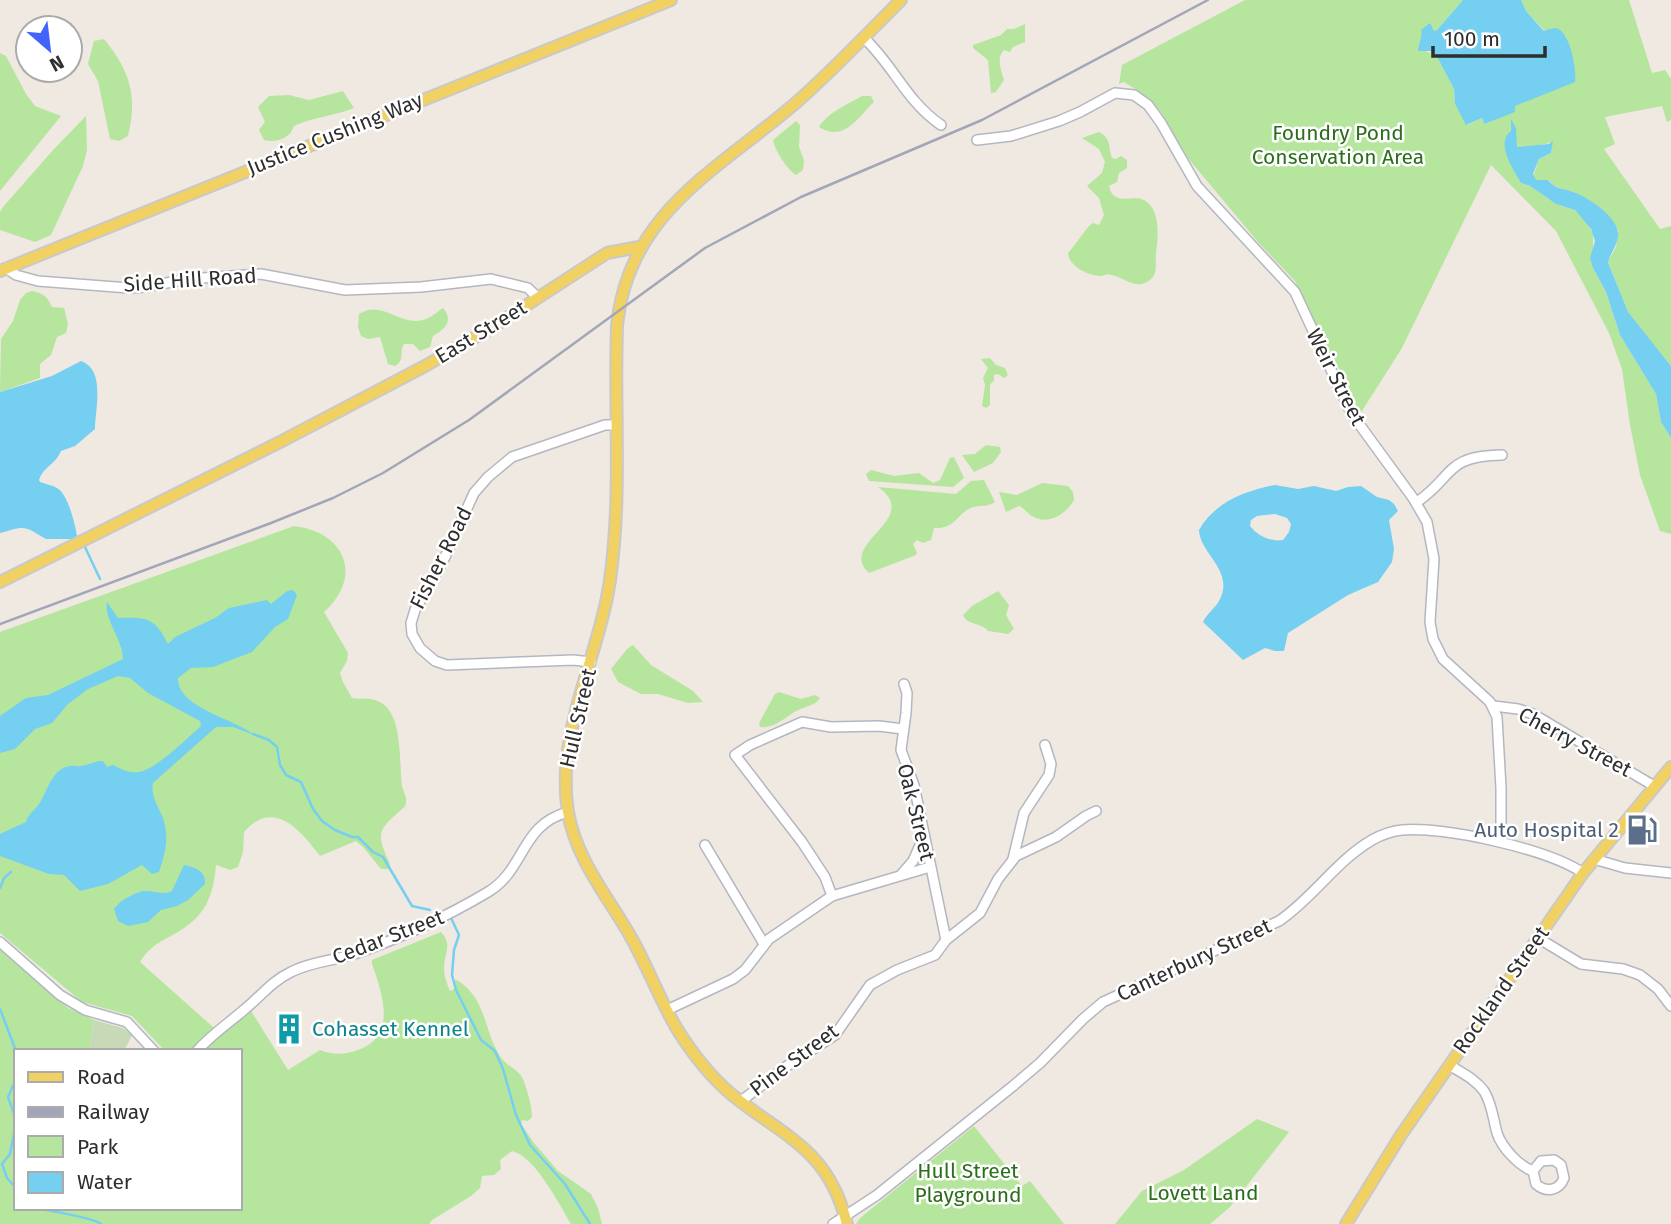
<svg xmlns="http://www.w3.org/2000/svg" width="1671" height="1224" font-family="'Fira Sans',sans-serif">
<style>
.green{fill:#b6e59e}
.cemetery{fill:#c8d9b8}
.water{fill:#75cff0;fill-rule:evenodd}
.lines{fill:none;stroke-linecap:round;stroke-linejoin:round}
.stream{stroke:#75cff0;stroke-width:2.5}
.minor-casing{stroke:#b4b7c1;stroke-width:12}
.major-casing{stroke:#c9c9c9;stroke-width:14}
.minor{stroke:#fff;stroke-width:9}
.major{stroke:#f2d163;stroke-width:10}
.rail{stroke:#a3a6b8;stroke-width:2.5}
.labels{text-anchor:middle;stroke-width:5;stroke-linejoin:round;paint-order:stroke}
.park-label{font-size:21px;fill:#2c6e1b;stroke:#fff}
.street-label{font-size:21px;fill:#2e2e2e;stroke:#fff}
.service-label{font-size:21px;fill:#4e5e75;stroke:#fff;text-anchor:end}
.culture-label{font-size:21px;fill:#0d838f;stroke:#fff;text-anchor:start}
</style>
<rect width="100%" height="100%" fill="#efe9e1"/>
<g class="green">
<path d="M1245,0H1463L1437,30L1422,38L1418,48L1436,55L1454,89L1455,104L1467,125L1482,118L1484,124L1514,106L1545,31L1526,11L1521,0H1629L1652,73L1665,70L1671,79V120L1667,122L1662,106L1605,117L1615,144L1604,149L1660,229L1671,226V366L1628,313L1608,261L1616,247L1618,230C1607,216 1595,203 1579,195C1568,189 1558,191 1548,180H1536L1533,177L1539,159L1551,153L1552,142C1546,145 1524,147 1516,147L1509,123L1511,131L1505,149L1521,183L1530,186L1556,204L1575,210L1587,223L1593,234V268L1606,292L1620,335L1656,394L1661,422L1671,438V534L1660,531L1640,475L1630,425L1622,369L1609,333L1556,231L1491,165L1402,348L1360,414L1332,354L1312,321L1295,281L1258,242L1182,151L1161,112L1143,94L1124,82L1119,84L1122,65Z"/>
<path d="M1025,24V42L1013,47L1010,52L1004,50C996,58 1001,70 1004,80L996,92L991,93L988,60L973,48V45L1001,35L1007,29H1014Z"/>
<path d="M104,39C130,71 138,96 128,136L119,141L110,139L98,81L88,64L94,41Z"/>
<path d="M0,53L6,56L26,94L35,106L61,116L0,191Z"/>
<path d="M343,91L354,108C334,116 313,117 294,126C290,139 276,143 264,140L259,130L265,122L258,107L269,96L289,95L309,100Z"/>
<path d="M862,96H871L874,102C858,117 844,143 819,127C827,113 848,104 862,96Z"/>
<path d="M86,116L87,150L83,166L51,235L35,242L0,230V212L3,207L54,149Z"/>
<path d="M796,121L800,125L799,147L804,160L803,170L796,175C787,169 775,151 773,140Z"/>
<path d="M1099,132C1112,139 1108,147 1112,158L1116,159L1121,156L1127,160V168L1119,173L1117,182L1109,186C1113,207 1133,194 1144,200C1161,209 1158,237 1156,254C1155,262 1158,273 1151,279C1137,292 1125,277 1111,275C1108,274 1104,275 1101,276C1088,276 1069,266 1068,253C1076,245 1086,227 1093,223L1099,225L1104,215L1099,198L1087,186L1102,173L1105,162L1099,149L1082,138Z"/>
<path d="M32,291C44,293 47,297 52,307L64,308L68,324L66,333L57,337L51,355L40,364V378L0,392L1,339L13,321L20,300L26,293Z"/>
<path d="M443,308C454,321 445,329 433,336L430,347L420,351L413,344H404C399,352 405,361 395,366L388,364L380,337L368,339L361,336L358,327L359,314C382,299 399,326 423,320C431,318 437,312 443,308Z"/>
<path d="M990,358L996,365L1005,368L1008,375L1004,378L998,374L994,375V381L990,384V405L986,408L982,406L985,385L983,378L988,368L981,359Z"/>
<path d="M986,445L1000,447L1001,452L993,463L974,472L962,455L975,454Z"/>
<path d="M954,457L964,478L953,487L869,481L866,474L871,470L894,476L919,473L933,483L940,480L950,458Z"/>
<path d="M984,480L995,502C988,507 981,505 973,507C956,513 957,529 934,528L931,540L923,543L917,540L913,544L917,553L916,555L869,573C836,543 924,519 878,487L956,494L971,481Z"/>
<path d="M1042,483L1068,486L1073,492L1074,500C1066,514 1048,526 1032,516C1027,513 1024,508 1019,506L1006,512L999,492L1017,495Z"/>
<path d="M294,526C345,532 364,576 324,612L348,653L347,661L340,673L343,682L352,698C363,700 372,696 383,704C403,718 399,764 402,786C403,791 407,797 406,801C406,807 404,807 401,810C376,831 377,835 390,864L388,869H381L364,848L356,841L320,856C300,830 274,798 244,832L243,852L238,867L230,870L216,865C213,902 202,920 169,937C156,944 148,949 140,962L222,1035L251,1011L288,1070L320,1050C333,1055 344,1055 358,1050C397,1036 383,995 372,964V960L441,932C453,945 444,953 444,969C444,976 447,984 450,991L454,989L455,980H457C487,999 483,1029 500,1056C506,1066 518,1069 523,1079C527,1090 532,1105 532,1117L528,1121L522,1120L521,1124L534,1143L558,1171L591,1194L598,1208L602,1224H571C559,1204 535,1156 512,1151L500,1160L501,1169L494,1175L482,1176L480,1188L471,1196L432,1220L429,1224H0V949L68,1008L94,1020L89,1051H16V1208H240V1051H165L132,1016L82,1002L0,933V632Z"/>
<path d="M998,591L1009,605L1006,615L1014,629L1008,634L988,631C981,622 968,626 963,615L972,606Z"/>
<path d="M633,645L651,665L693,691L703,702L688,703L658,694H641L618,682L611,669L627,649Z"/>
<path d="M779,692L801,699L815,695L820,698C814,707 804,706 796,711C784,718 774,729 760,727L759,723L775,694Z"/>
<path d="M1257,1119L1289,1132L1230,1207L1210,1224H1115L1142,1191L1184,1170Z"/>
<path d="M974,1126L1022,1186L1030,1181L1064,1224H856L860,1218Z"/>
</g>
<path class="cemetery" d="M94,1020L123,1028L132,1035L124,1051H89Z"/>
<g class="water">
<path d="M1463,0H1521L1526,11L1544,31C1547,30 1553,28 1556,28C1570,31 1577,70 1575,82L1515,106V112L1484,124L1482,118L1466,125L1455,104L1454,89L1436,55L1430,51H1418C1418,43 1423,39 1421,30L1430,23L1434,31L1437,30Z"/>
<path d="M1511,119L1516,128L1517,147L1549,144L1553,141L1551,153L1539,159L1533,174L1536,180H1548C1557,191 1566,188 1578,194C1592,200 1620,219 1618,236C1617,246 1611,252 1608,262L1628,312L1671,366V438L1661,422L1656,394L1620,335L1606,292L1593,268L1590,258L1595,241L1591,229L1575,210L1556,204L1530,186L1521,183C1513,169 1495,143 1511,131Z"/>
<path d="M81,361C106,370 95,409 95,429L75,446L61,451C56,464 43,467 39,480L40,482C45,484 52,485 57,488C68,494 75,524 77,536L72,539H46C24,526 27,525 0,533V392L52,376Z"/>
<path d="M1275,485L1298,489L1314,486L1336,491L1348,487L1361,486L1377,497L1389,500L1394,504L1398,511L1389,520L1394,549L1392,562L1378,582L1348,595L1288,633L1284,651H1275L1265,648L1243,660L1203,622C1207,613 1216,608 1220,599C1234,570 1200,554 1199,530C1215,502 1245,491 1275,485ZM1275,514L1287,518L1291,524L1289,532L1283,540C1270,542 1258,536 1250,526L1251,520L1257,516Z"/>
<path d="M293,590L297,595L288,619L275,627L252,652L213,667L191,668L178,678C177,708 236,719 254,735L233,727H216L153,783C150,797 160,808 164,821C169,840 165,854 159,872L152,874L142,865L108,884L80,891L64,875L49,874L0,856V834L26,822C28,814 34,811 39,804C48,791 51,769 70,766C73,765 77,767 81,766C89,765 94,761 103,761L107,767L113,765C121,769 130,774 139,772C157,769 187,738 201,726L200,721L148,693L130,678L118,676L88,689L68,704L52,723L35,729L15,749L0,753V716L26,698L48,695L123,659C123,640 104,620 107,602L118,618C148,617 155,618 168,644L175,637L215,618L229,608L267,600L271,604L287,591Z"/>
<path d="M184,865C195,867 206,871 205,884L188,900L177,906L161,910L148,922L128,926L118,921L114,909C119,901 134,893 143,891C154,890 162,896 172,891Z"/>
</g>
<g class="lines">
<g class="stream">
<path d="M84,545L100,579"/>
<path d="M253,734L269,740L277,747L280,765L286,775L301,782L313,809L322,821L335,830L352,837H358L373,852L383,857L412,906L430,910"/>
<path d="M0,888L4,878L11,872"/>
<path d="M451,918L459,935L454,950L452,975L456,990L481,1040L495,1051L503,1069L516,1115L530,1145L565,1184L590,1224"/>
<path d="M0,1009L16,1051"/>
<path d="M16,1079L8,1097L16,1119"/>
<path d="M16,1123L10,1154L2,1164L7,1178L16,1188"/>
<path d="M38,1208C52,1212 93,1217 101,1224"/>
</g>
<g class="minor-casing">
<g id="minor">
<path d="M864,38C894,66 906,101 941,125"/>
<path d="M977,140L1011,136L1059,121L1080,112L1115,93L1134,95L1148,105L1161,123L1197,186L1295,292L1351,413L1413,498L1427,522L1434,559L1430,622L1433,639L1443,659L1490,702L1497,717L1501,788V829L1498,841"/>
<path d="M6,268L16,275L38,281L129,288L145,287L188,279L261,274L345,290L421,287L491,279L528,288L538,298"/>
<path d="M1417,502C1455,476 1444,456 1502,455"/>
<path d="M591,662L573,660L447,665L435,661L420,648L412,634L411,623L415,610L445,557L474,493L488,477L512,457L605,425H616"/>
<path d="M904,684L907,693L906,713L901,750L914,785L946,940"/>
<path d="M1494,706L1518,709L1533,714L1654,786"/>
<path d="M705,845L764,944"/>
<path d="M1013,859L1024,813L1049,775L1051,764L1045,745"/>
<path d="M1594,859L1625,868L1671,873"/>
<path d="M901,875L913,861L924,836"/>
<path d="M832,896L825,877L802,842L735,755L750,745L802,722L831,727L879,726L903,729"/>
<path d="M1538,938L1581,964L1623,969L1640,975L1658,989L1671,1006"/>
<path d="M0,942L60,995L85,1010L127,1022L154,1051"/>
<path d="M667,1010L733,979L745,970L769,939L832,896L930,867"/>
<path d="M197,1051C212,1034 229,1023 245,1009C261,996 272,981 291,972C312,961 335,961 357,953C403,937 446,917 488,892C526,869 520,825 568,812"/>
<path d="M1449,1065C1462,1073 1475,1079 1484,1091C1492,1104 1493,1118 1497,1133C1502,1148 1519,1166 1533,1171L1536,1184C1546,1193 1559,1191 1564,1178L1561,1165L1554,1160L1541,1161L1533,1171"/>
<path d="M741,1101L787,1066L835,1035L870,985L897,970L935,955L946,940L980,913L998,879L1016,856L1056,837L1086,816L1096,811"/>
<path d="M833,1224L877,1195L1013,1086L1040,1063L1083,1019L1103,1002L1279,921C1313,898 1336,861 1372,840C1381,835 1391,831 1402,830C1444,826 1548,849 1583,873"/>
</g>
</g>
<g class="major-casing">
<g id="major">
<path d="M0,271L671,0"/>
<path d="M0,582L282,441L425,366L493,327L607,253L639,247"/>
<path d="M847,1224C828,1148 785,1138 731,1094C710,1076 692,1053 677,1029C660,1000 648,968 632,939C609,898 576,860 568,812C555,733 599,657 610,580C622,496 614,410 617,326C628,211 720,169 798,101C834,69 867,34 901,0"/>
<path d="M1346,1224L1401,1135L1583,873L1671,767"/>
</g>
</g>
<use href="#minor" class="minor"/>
<use href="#major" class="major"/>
<path class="rail" d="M0,624L271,523L333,498L383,473L469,420L705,248L801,197L982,120L1208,0"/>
</g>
<defs>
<g id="fuel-bare" transform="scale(2.415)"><path d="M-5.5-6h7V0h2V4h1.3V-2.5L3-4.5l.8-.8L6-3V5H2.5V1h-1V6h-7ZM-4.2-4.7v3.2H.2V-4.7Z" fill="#5c6f8a" stroke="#fff" stroke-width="2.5" paint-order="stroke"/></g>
<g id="building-bare" transform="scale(2.415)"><path d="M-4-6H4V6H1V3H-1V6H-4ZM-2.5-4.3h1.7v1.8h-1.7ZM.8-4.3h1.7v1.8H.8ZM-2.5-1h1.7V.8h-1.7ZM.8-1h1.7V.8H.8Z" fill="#0f9aa8" stroke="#fff" stroke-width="2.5" paint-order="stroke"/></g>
</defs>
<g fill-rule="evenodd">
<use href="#fuel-bare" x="1642" y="830"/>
<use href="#building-bare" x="289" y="1029"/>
</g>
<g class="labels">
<g class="park-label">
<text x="1338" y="140">Foundry Pond<tspan x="1338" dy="24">Conservation Area</tspan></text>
<text x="968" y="1178">Hull Street<tspan x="968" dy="24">Playground</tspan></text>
<text x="1203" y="1200">Lovett Land</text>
</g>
<g class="street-label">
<text transform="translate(335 134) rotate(-22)" y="7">Justice Cushing Way</text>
<text transform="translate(190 280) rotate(-4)" y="7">Side Hill Road</text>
<text transform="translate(481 332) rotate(-31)" y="7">East Street</text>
<text transform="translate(1336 377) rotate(63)" y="7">Weir Street</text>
<text transform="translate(441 558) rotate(-63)" y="7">Fisher Road</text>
<text transform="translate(578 718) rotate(-77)" y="7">Hull Street</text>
<text transform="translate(1575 742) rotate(28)" y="7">Cherry Street</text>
<text transform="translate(916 812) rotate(76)" y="7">Oak Street</text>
<text transform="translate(388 937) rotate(-21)" y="7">Cedar Street</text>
<text transform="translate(1194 960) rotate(-25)" y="7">Canterbury Street</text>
<text transform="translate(1501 990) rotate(-55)" y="7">Rockland Street</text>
<text transform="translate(794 1060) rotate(-37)" y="7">Pine Street</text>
</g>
<g class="service-label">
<text x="1619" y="837">Auto Hospital 2</text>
</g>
<g class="culture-label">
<text x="312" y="1036">Cohasset Kennel</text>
</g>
</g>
<rect x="14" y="1049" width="228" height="161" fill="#ffffff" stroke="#ababab" stroke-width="2"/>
<rect x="28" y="1072" width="35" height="10" fill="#f2d163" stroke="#ababab" stroke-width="2"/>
<text x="77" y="1084" font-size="21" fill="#2e2e2e">Road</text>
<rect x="28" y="1107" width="35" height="10" fill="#a3a6b8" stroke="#ababab" stroke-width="2"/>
<text x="77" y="1119" font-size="21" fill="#2e2e2e">Railway</text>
<rect x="28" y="1136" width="35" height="21" fill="#b6e59e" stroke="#ababab" stroke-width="2"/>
<text x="77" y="1154" font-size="21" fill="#2e2e2e">Park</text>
<rect x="28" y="1172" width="35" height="21" fill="#75cff0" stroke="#ababab" stroke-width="2"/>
<text x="77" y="1189" font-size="21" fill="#2e2e2e">Water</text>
<g transform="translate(49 49) rotate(152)"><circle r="33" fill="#ffffff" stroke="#ababab" stroke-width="2"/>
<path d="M0-5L12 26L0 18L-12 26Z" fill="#4264fb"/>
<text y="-10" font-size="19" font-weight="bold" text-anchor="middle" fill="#2e2e2e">N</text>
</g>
<path d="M1433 46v10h112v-10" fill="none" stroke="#2e2e2e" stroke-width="3.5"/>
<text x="1444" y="46" font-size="21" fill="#2e2e2e" stroke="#ffffff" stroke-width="5" paint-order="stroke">100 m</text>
</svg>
